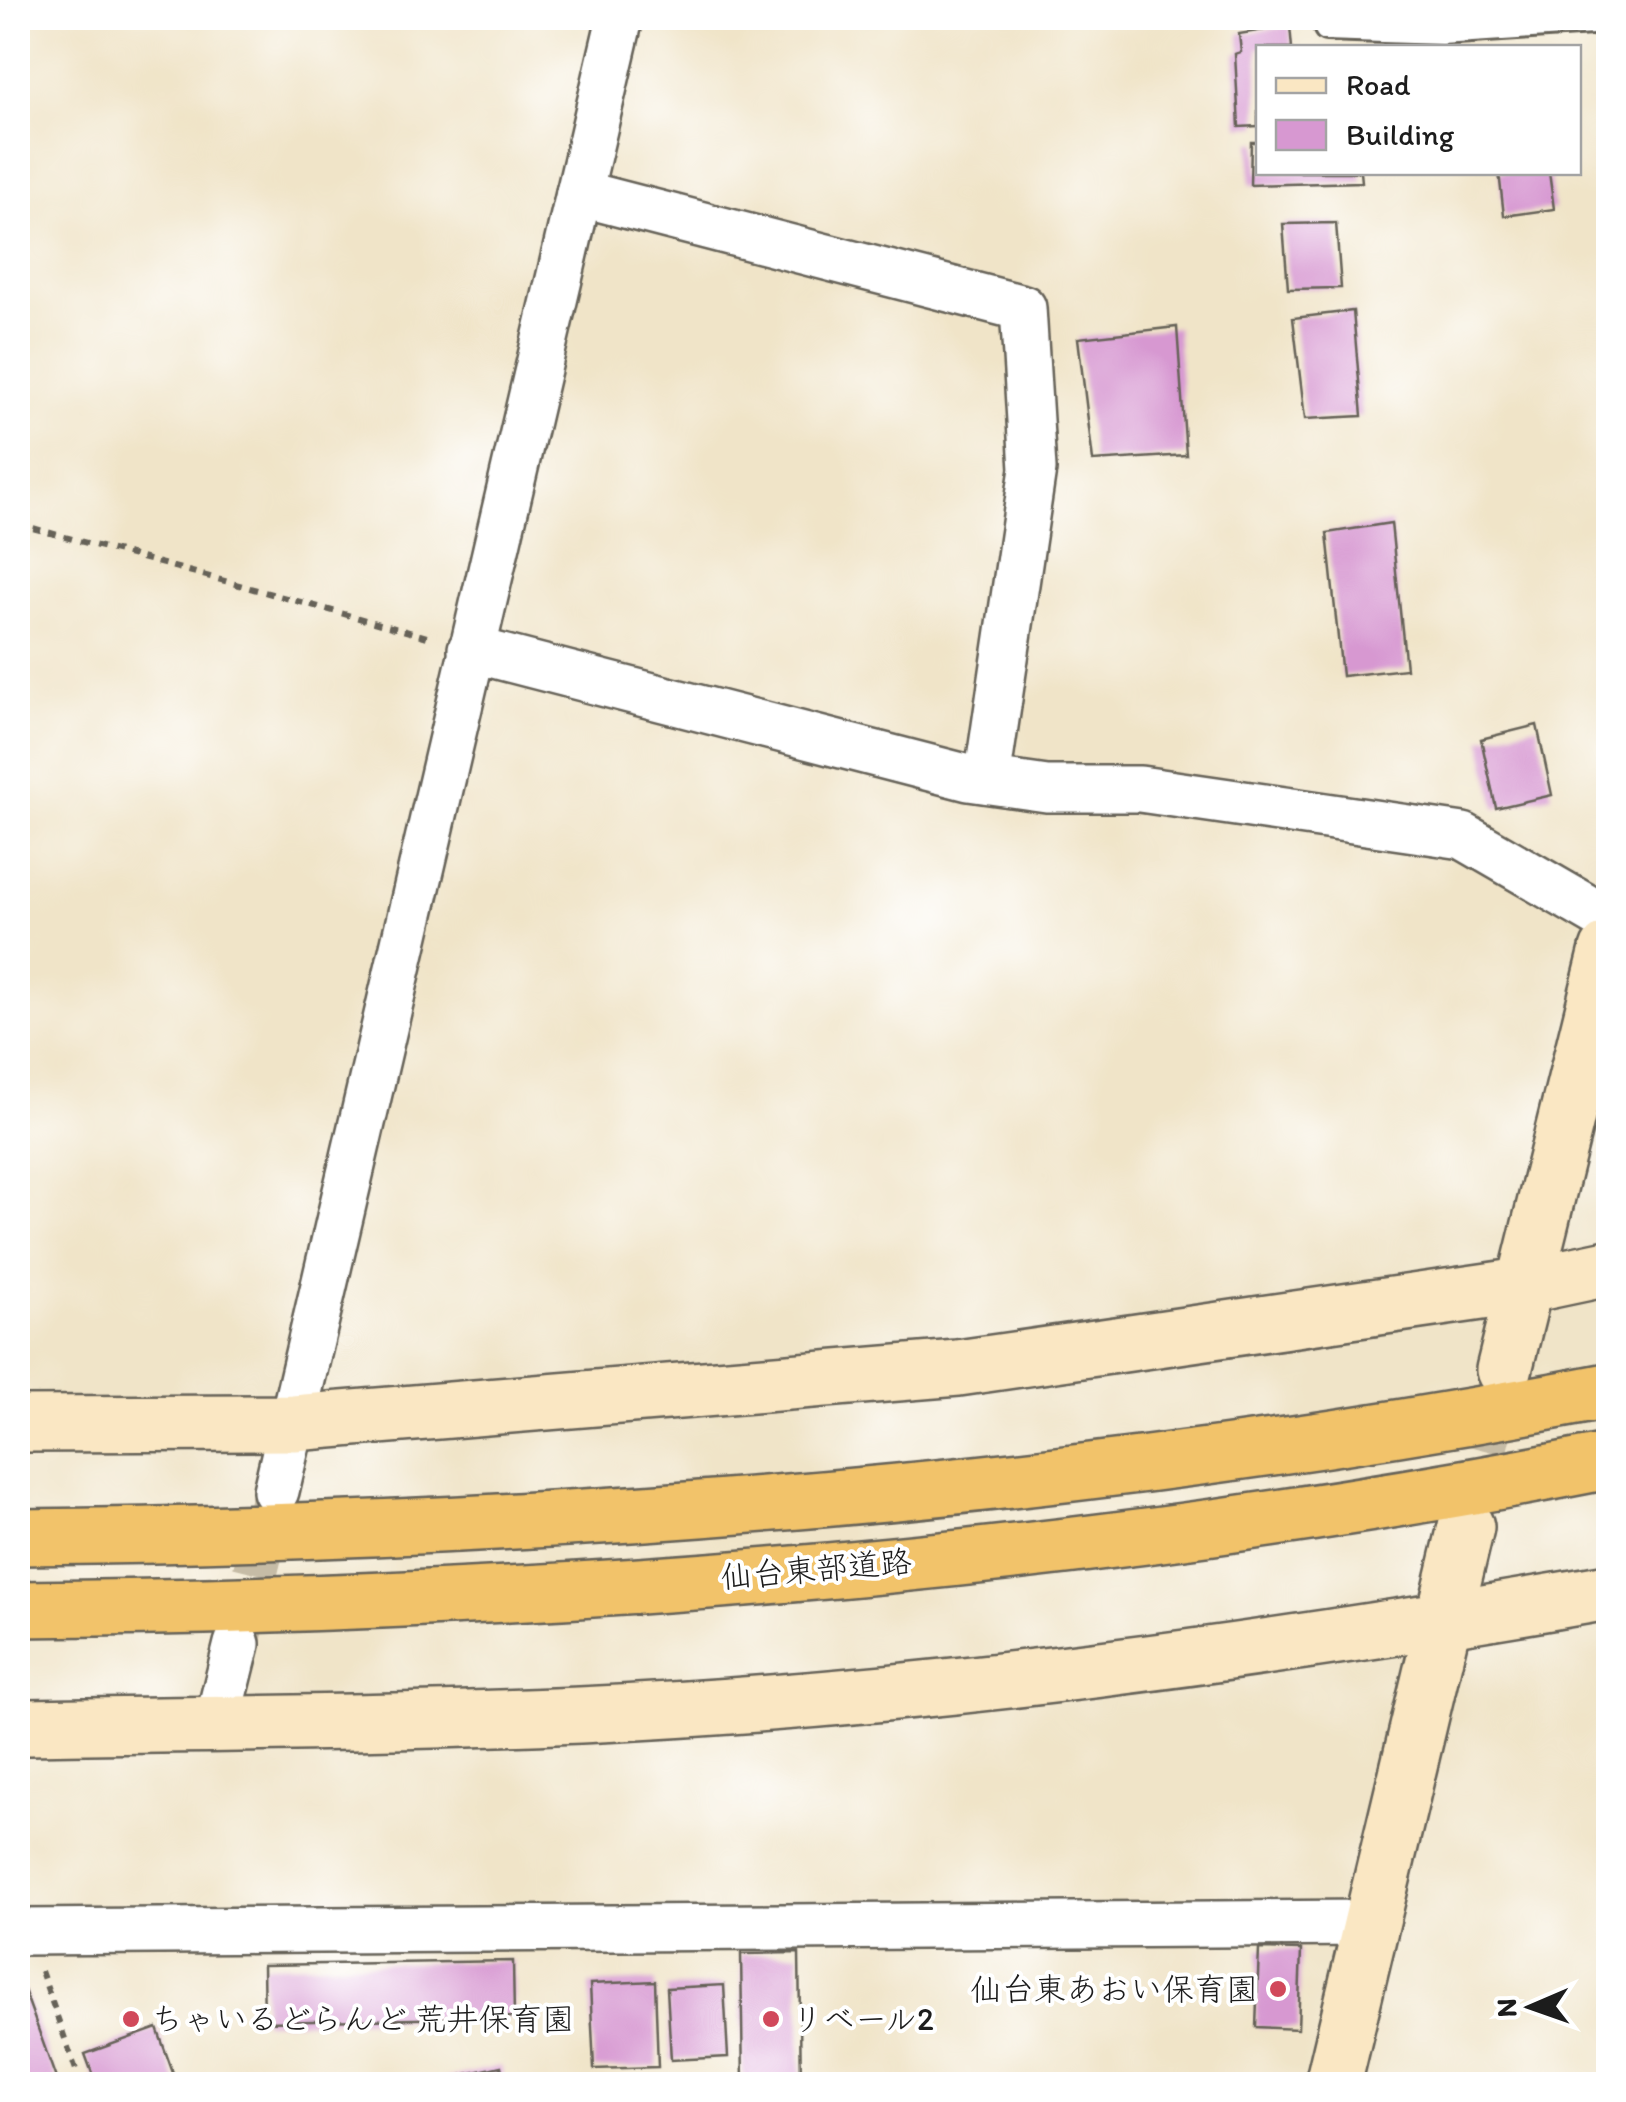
<svg xmlns="http://www.w3.org/2000/svg" width="1626" height="2102" font-family="Itim,'Klee One',sans-serif">
<style>
.building{fill:#d798d1}
.lines{fill:none;stroke-linecap:round;stroke-linejoin:round}
.street-tunnel{stroke:#c6bca6;stroke-width:45;stroke-dasharray:45 22;stroke-linecap:butt}
.lane-casing{stroke:#666258;stroke-width:28}
.street-casing{stroke:#666258;stroke-width:50}
.secondary-casing{stroke:#666258;stroke-width:60}
.highway-casing{stroke:#666258;stroke-width:60}
.path{stroke:#666258;stroke-width:6;stroke-dasharray:8 8;stroke-linecap:butt}
.lane{stroke:#fff;stroke-width:22}
.street{stroke:#fff;stroke-width:45}
.secondary{stroke:#fae7c3;stroke-width:55}
.highway{stroke:#f2c36a;stroke-width:55}
.poi-dot{fill:#d1495b;stroke:#fff;stroke-width:4}
.labels{text-anchor:middle;stroke-width:8;stroke-linejoin:round;paint-order:stroke}
.street-label{font-size:32px;fill:#1c1c1c;stroke:#fff}
.poi-label{font-size:32px;fill:#1c1c1c;stroke:#fff;text-anchor:start}
</style>
<rect width="100%" height="100%" fill="#fff"/>
<filter id="ink" filterUnits="userSpaceOnUse"><feTurbulence type="fractalNoise" baseFrequency=".01" numOctaves="2"/><feDisplacementMap in="SourceGraphic" scale="20" xChannelSelector="R" yChannelSelector="G"/><feConvolveMatrix kernelMatrix="1 2 1 2 8 2 1 2 1" color-interpolation-filters="sRGB"/></filter>
<filter id="wash" filterUnits="userSpaceOnUse"><feTurbulence type="fractalNoise" baseFrequency=".0048" numOctaves="4" result="noise"/><feDisplacementMap in="SourceGraphic" scale="40" xChannelSelector="R" yChannelSelector="G"/><feGaussianBlur stdDeviation="2.25" result="paint"/><feColorMatrix in="noise" values="0 0 0 0 0 0 0 0 0 0 0 0 0 0 0 0 0 1.4 0 .05"/><feComposite in="paint" operator="in"/></filter>
<g filter="url(#wash)">
<rect width="100%" height="100%" fill="#f0e4c8"/>
<g id="blocks">
<g class="building">
<path d="M1290,26L1292,48H1258V126L1239,127L1235,54L1241,52L1239,34Z"/>
<path d="M1251,142H1258V172H1361L1362,182L1250,185Z"/>
<path d="M1499,172H1549L1554,209L1504,216Z"/>
<path d="M1336,223L1341,288L1288,289L1283,224Z"/>
<path d="M1353,311L1362,416L1305,419L1293,318Z"/>
<path d="M1177,327L1186,455L1093,461L1078,338Z"/>
<path d="M1391,523L1406,669L1342,676L1327,533Z"/>
<path d="M1537,725L1552,795L1496,808L1481,739Z"/>
<path d="M1259,1949L1301,1950L1298,2029L1256,2027Z"/>
<path d="M799,1953L801,2084H743L741,1954Z"/>
<path d="M513,1961L514,2017L264,2022L263,1965Z"/>
<path d="M655,1981L658,2067L594,2069L590,1984Z"/>
<path d="M724,1985L728,2057L671,2060L667,1988Z"/>
<path d="M23,1987L58,2084H18V1989Z"/>
<path d="M157,2028L177,2084H96L85,2054Z"/>
<path d="M501,2066L505,2084H427V2083Z"/>
</g>
</g>
</g>
<g filter="url(#ink)">
<use href="#blocks" fill-opacity="0" stroke="#666258" stroke-width="2.5"/>
<g class="lines">
<g class="street-tunnel">
<path d="M1468,1515L1501,1383"/>
<path d="M239,1638L273,1501"/>
</g>
<g class="lane-casing">
<path id="lane" d="M1326,29L1441,33L1608,22"/>
</g>
<g class="street-casing">
<g id="street">
<path d="M579,193L1023,308L1033,469L987,780"/>
<path d="M471,649L969,778L1047,789H1140L1463,836L1608,920"/>
<path d="M276,1491L620,18"/>
<path d="M217,1724L237,1644"/>
<path d="M18,1932L1374,1923"/>
</g>
</g>
<g class="secondary-casing">
<g id="secondary">
<path d="M1504,1370L1608,950"/>
<path d="M18,1424L294,1423L958,1368L1523,1286L1608,1268"/>
<path d="M18,1727C205,1724 393,1723 580,1715C924,1699 1270,1651 1608,1592"/>
<path d="M1333,2084L1466,1527"/>
</g>
</g>
<g class="highway-casing">
<g id="highway">
<path d="M18,1537C549,1532 1086,1491 1608,1391"/>
<path d="M18,1609C549,1605 1086,1564 1608,1461"/>
</g>
</g>
<g class="path">
<path d="M18,524L431,638"/>
<path d="M41,1971L81,2084"/>
</g>
<use href="#lane" class="lane"/>
<use href="#street" class="street"/>
<use href="#secondary" class="secondary"/>
<use href="#highway" class="highway"/>
</g>
</g>
<g class="poi-dot">
<circle cx="1278" cy="1989" r="10"/>
<circle cx="131" cy="2019" r="10"/>
<circle cx="771" cy="2019" r="10"/>
</g>
<g class="labels">
<g class="street-label">
<text transform="translate(816 1569) rotate(-5)" y="11">仙台東部道路</text>
</g>
<g class="poi-label">
<text x="1258" y="2000" text-anchor="end">仙台東あおい保育園</text>
<text x="151" y="2030">ちゃいるどらんど 荒井保育園</text>
<text x="791" y="2030">リベール2</text>
</g>
</g>
<rect width="1626" height="2102" fill="none" stroke="#fff" stroke-width="60"/>
<rect x="1256" y="45" width="325" height="130" fill="#ffffff" stroke="#a4a4a4" stroke-width="2.5"/>
<rect x="1276" y="78" width="50" height="15" fill="#fae7c3" stroke="#a4a4a4" stroke-width="2.5"/>
<text x="1346" y="95" font-size="30" fill="#1c1c1c">Road</text>
<rect x="1276" y="120" width="50" height="30" fill="#d798d1" stroke="#a4a4a4" stroke-width="2.5"/>
<text x="1346" y="145" font-size="30" fill="#1c1c1c">Building</text>
<g transform="translate(1531 2007) rotate(268)" stroke="#ffffff" stroke-width="8" paint-order="stroke">
<path d="M0-8L18 38L0 25L-18 38Z" fill="#1c1c1c"/>
<text y="-15" font-size="28" font-weight="bold" text-anchor="middle" fill="#1c1c1c">N</text>
</g>
</svg>
